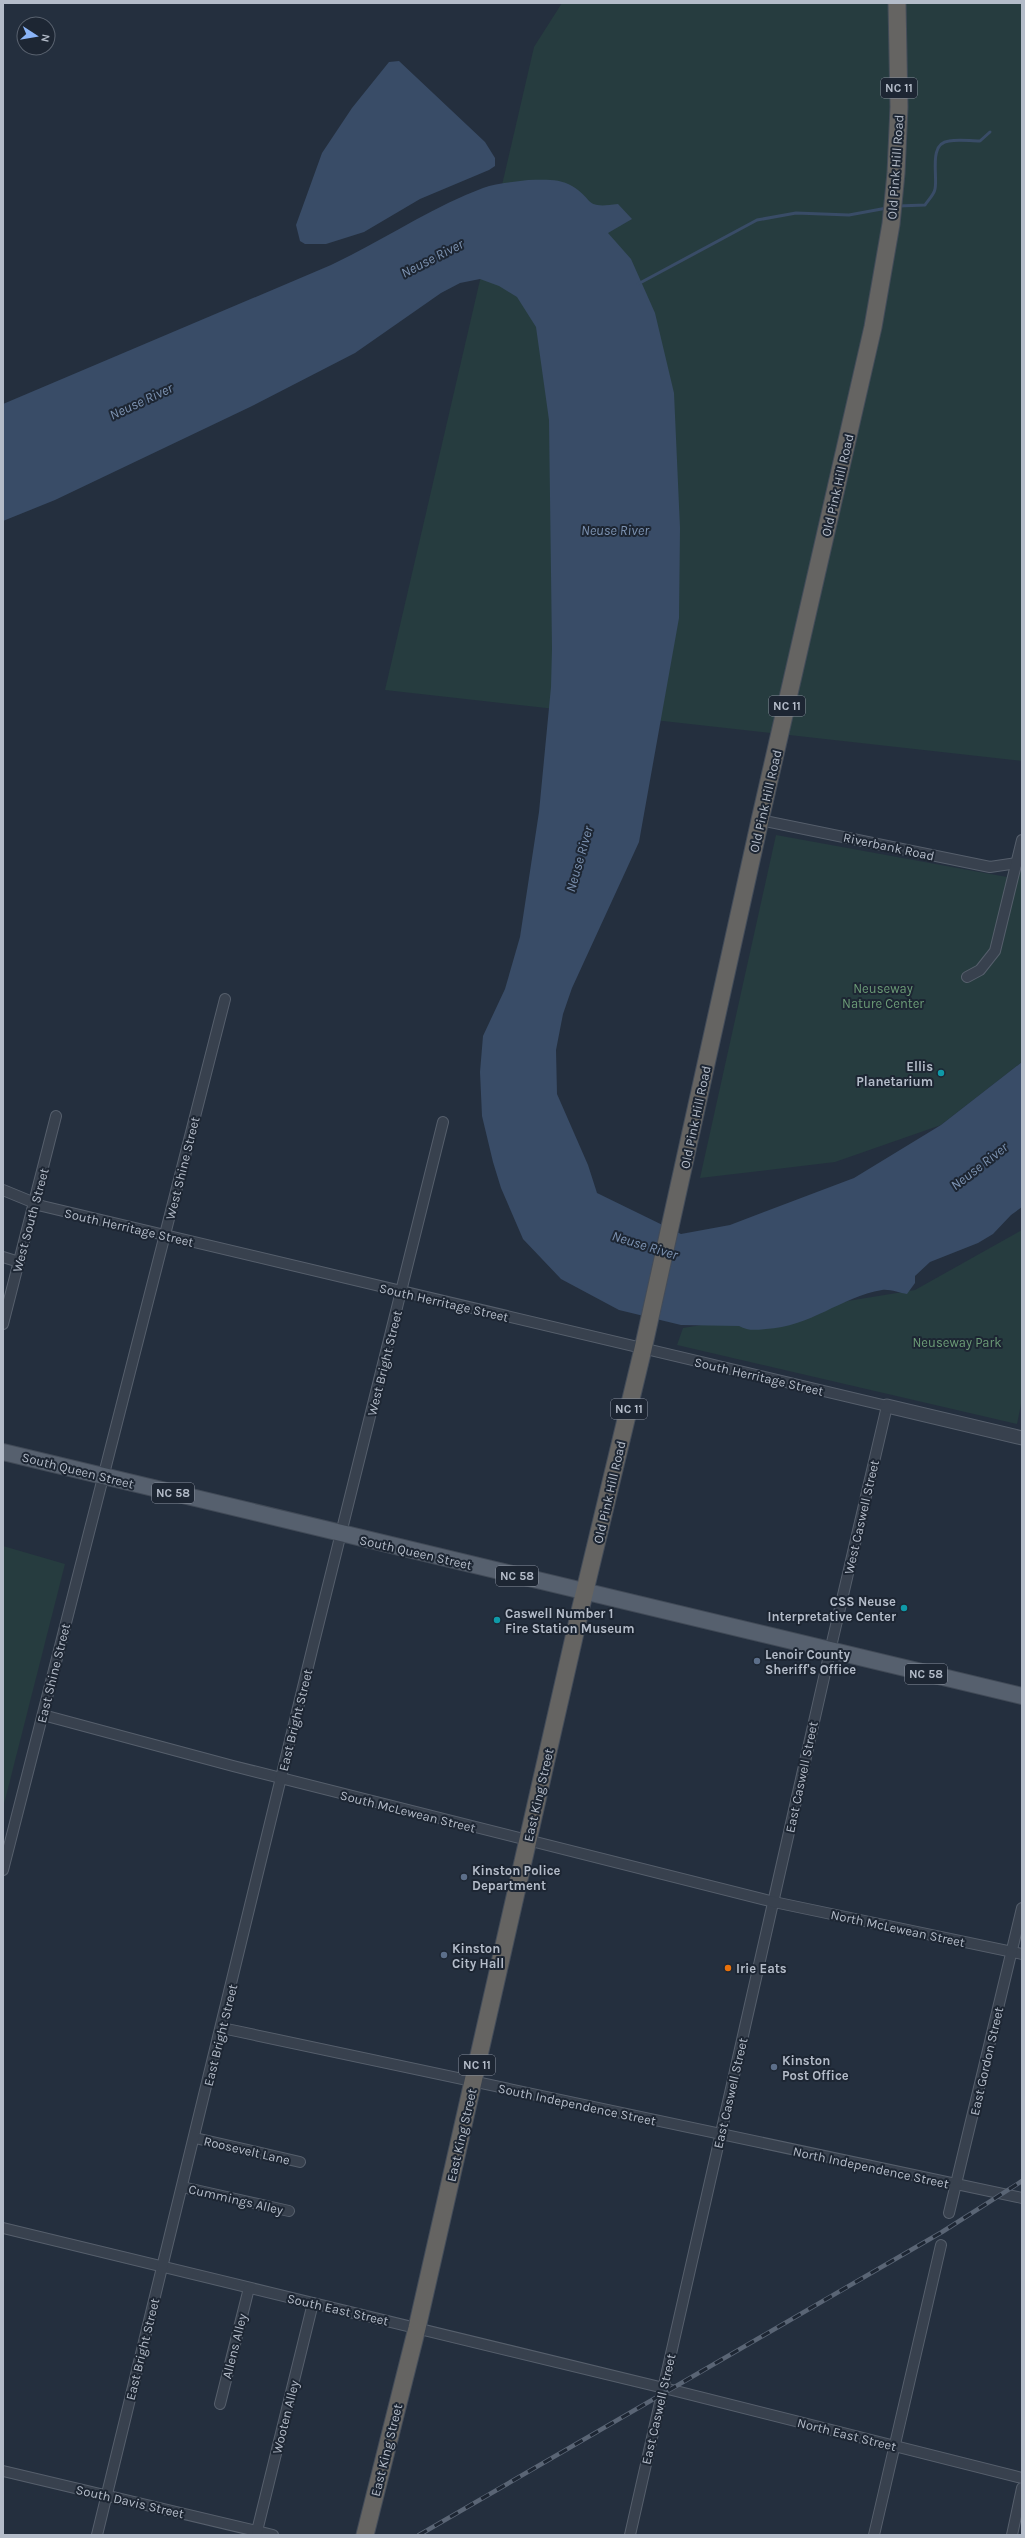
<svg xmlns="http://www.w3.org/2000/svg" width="1025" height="2538" font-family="Karla,sans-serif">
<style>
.green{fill:#263c3f}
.water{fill:#394c67}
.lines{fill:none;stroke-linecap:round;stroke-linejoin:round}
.stream{stroke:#394c67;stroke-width:3}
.minor-casing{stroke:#565f6c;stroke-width:12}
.tertiary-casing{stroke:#565f6c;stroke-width:15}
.primary-casing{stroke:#414a57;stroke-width:18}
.trunk-casing{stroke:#434c59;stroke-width:19}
.minor{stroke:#38414e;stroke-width:10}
.tertiary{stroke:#38414e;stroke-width:13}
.primary{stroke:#56606e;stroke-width:16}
.trunk{stroke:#656462;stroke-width:17}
.rail-casing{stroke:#5a6575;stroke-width:4.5}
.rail{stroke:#1d2633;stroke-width:3;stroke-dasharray:9;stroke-linecap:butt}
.culture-dot{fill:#0f9aa8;stroke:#1d2633;stroke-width:1.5}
.service-dot{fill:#5c6f8a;stroke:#1d2633;stroke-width:1.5}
.food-dot{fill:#e8710a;stroke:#1d2633;stroke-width:1.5}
.labels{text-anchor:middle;stroke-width:4;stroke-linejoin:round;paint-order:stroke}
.shield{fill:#1d2633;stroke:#878f9c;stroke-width:1}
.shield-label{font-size:12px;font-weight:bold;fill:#b4bcc9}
.street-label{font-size:13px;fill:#b4bcc9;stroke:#1d2633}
.park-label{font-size:13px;fill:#6b9a76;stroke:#1d2633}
.poi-label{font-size:13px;font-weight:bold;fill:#b4bcc9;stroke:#1d2633;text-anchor:start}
.water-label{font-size:14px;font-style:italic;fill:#7c92b1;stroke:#1d2633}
</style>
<rect width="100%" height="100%" fill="#242f3e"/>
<g class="green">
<path d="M562,3H1022V761L385,690L534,47Z"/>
<path d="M776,835L1018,879L1022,866V1062L941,1125L835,1162L700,1178Z"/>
<path d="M1022,1230V1399L1017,1424L677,1345L683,1328L915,1290Z"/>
<path d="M3,1546L65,1564L3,1808Z"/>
</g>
<g class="water">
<path d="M399,61L485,142L495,158V166L489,170L420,199L364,232L326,244H305L300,241L296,225L322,153L352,108L389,62Z"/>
<path d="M528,180C542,180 559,178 572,186C595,200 583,209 618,204L632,219L608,233L631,259L655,313L674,393L680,528L679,618L639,842L572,988L563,1014L556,1050L557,1094L588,1165L597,1193L681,1234L730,1225L854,1178L941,1125L1022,1062V1207L1011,1215L993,1234L978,1243L930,1262L915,1276V1283L907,1294C900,1293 890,1289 882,1290C841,1297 810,1327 766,1329C755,1330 748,1331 739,1326L681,1325L619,1310L561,1279L523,1239L501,1188L493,1162L482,1116L480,1072L483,1036L505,989L520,937L539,812L551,687L552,649L549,420L536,327L517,297L499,286L480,279L460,283L441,293L355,353L250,407L55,500L3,521V404L331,265C382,241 430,208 483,188C496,183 513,182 528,180Z"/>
</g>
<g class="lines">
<g class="stream">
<path d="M898,206L925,205C928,200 934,195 935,189C938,176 928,143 949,141C959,139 970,141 980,141L990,132"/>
<path d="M638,284L757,220L796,213L849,215L887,208"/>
</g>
<g class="minor-casing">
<g id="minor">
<path d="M760,820L990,867L1017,863"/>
<path d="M967,977L980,970L995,951L1022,840"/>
<path d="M3,1190L42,1206L887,1406L830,1651L630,2535"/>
<path d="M3,1257L19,1262"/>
<path d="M3,1324L56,1116"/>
<path d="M43,1715L233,1766L774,1902L1022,1954"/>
<path d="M3,1870L225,999"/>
<path d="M222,2028L1022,2198"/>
<path d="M195,2138L300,2162"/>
<path d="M182,2187L289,2211"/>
<path d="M949,2213L1022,1908"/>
<path d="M3,2228L672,2390L1022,2478"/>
<path d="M220,2404L249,2288"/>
<path d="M3,2471L273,2535"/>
<path d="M257,2531L313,2303"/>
<path d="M97,2535L313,1646L443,1122"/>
<path d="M874,2535L941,2245"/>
<path d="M1012,2535L1022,2488"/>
</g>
</g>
<g class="tertiary-casing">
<path id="tertiary" d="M887,1406L1022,1438"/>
</g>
<g class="primary-casing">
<path id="primary" d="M3,1452L1022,1696"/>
</g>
<g class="trunk-casing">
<path id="trunk" d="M365,2535L417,2328L580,1611L643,1349L760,820L873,327L891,224L896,173L899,107L897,3"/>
</g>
<use href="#minor" class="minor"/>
<use href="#tertiary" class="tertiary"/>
<use href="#primary" class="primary"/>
<use href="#trunk" class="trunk"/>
<g class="rail-casing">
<path id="rail" d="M419,2535L942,2232L1022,2181"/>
</g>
<use href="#rail" class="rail"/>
</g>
<g class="culture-dot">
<circle cx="941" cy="1073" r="4"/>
<circle cx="904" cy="1608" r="4"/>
<circle cx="497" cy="1620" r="4"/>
</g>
<g class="service-dot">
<circle cx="757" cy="1661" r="4"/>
<circle cx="464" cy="1877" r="4"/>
<circle cx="444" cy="1955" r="4"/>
<circle cx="774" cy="2067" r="4"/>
</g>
<circle class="food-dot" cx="728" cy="1968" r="4"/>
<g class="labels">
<g class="shield">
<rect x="881" y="78" width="36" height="20" rx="3"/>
<rect x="769" y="696" width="36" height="20" rx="3"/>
<rect x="611" y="1399" width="36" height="20" rx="3"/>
<rect x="152" y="1483" width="42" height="20" rx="3"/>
<rect x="496" y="1566" width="42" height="20" rx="3"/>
<rect x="905" y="1664" width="42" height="20" rx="3"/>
<rect x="459" y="2055" width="36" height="20" rx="3"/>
</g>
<g class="shield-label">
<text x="899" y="92">NC 11</text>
<text x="787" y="710">NC 11</text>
<text x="629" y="1413">NC 11</text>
<text x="173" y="1497">NC 58</text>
<text x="517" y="1580">NC 58</text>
<text x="926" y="1678">NC 58</text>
<text x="477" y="2069">NC 11</text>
</g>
<g class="street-label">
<text transform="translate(895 167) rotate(-86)" y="5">Old Pink Hill Road</text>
<text transform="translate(837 485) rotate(-77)" y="5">Old Pink Hill Road</text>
<text transform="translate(765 801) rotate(-77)" y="5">Old Pink Hill Road</text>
<text transform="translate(889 846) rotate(12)" y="5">Riverbank Road</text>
<text transform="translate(695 1117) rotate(-78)" y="5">Old Pink Hill Road</text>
<text transform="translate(182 1168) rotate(-76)" y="5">West Shine Street</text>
<text transform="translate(30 1220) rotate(-75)" y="5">West South Street</text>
<text transform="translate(129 1227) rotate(13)" y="5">South Herritage Street</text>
<text transform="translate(444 1302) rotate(13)" y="5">South Herritage Street</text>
<text transform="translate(384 1363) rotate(-76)" y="5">West Bright Street</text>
<text transform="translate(759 1376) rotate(13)" y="5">South Herritage Street</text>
<text transform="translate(78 1470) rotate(14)" y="5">South Queen Street</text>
<text transform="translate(609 1492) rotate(-77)" y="5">Old Pink Hill Road</text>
<text transform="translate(861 1517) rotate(-77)" y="5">West Caswell Street</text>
<text transform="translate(416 1552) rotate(13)" y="5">South Queen Street</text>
<text transform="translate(53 1673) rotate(-76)" y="5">East Shine Street</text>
<text transform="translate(295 1720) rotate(-76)" y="5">East Bright Street</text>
<text transform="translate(801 1777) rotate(-78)" y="5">East Caswell Street</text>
<text transform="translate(538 1795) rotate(-77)" y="5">East King Street</text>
<text transform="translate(408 1811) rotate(14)" y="5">South McLewean Street</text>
<text transform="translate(898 1928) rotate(12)" y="5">North McLewean Street</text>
<text transform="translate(220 2035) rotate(-76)" y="5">East Bright Street</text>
<text transform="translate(986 2061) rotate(-77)" y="5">East Gordon Street</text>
<text transform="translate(730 2093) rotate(-77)" y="5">East Caswell Street</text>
<text transform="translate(577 2104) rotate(12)" y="5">South Independence Street</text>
<text transform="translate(461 2135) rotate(-77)" y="5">East King Street</text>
<text transform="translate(247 2150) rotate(13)" y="5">Roosevelt Lane</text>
<text transform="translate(871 2167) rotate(12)" y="5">North Independence Street</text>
<text transform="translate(236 2199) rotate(13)" y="5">Cummings Alley</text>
<text transform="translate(338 2309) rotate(13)" y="5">South East Street</text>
<text transform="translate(234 2346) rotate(-76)" y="5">Allens Alley</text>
<text transform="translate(142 2349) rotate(-76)" y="5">East Bright Street</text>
<text transform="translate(658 2409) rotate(-77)" y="5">East Caswell Street</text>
<text transform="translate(285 2417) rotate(-76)" y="5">Wooten Alley</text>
<text transform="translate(847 2434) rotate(14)" y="5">North East Street</text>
<text transform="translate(386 2450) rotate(-76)" y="5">East King Street</text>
<text transform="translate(130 2501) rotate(13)" y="5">South Davis Street</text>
</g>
<g class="park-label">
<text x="883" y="993">Neuseway<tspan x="883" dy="15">Nature Center</tspan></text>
<text x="957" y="1347">Neuseway Park</text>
</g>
<g class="poi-label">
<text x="933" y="1071" text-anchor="end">Ellis<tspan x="933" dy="15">Planetarium</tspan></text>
<text x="896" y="1606" text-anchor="end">CSS Neuse<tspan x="896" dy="15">Interpretative Center</tspan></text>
<text x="505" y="1618">Caswell Number 1<tspan x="505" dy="15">Fire Station Museum</tspan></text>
<text x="765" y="1659">Lenoir County<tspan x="765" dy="15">Sheriff's Office</tspan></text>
<text x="472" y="1875">Kinston Police<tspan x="472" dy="15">Department</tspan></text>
<text x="452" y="1953">Kinston<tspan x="452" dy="15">City Hall</tspan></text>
<text x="736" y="1973">Irie Eats</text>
<text x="782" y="2065">Kinston<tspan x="782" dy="15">Post Office</tspan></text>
</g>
<g class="water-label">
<text transform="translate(432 258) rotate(-27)" y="5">Neuse River</text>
<text transform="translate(141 401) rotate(-25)" y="5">Neuse River</text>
<text x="615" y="535">Neuse River</text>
<text transform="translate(579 859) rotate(-74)" y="5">Neuse River</text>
<text transform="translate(979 1166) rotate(-38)" y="5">Neuse River</text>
<text transform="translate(645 1245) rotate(17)" y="5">Neuse River</text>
</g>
</g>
<rect width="1025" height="2538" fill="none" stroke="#b4bcc9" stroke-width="8"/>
<g transform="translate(36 36) rotate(102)"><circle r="19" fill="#1d2633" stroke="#59626f"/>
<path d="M0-3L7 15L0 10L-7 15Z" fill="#8ab4f8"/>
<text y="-6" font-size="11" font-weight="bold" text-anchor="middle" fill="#b4bcc9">N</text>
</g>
</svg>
